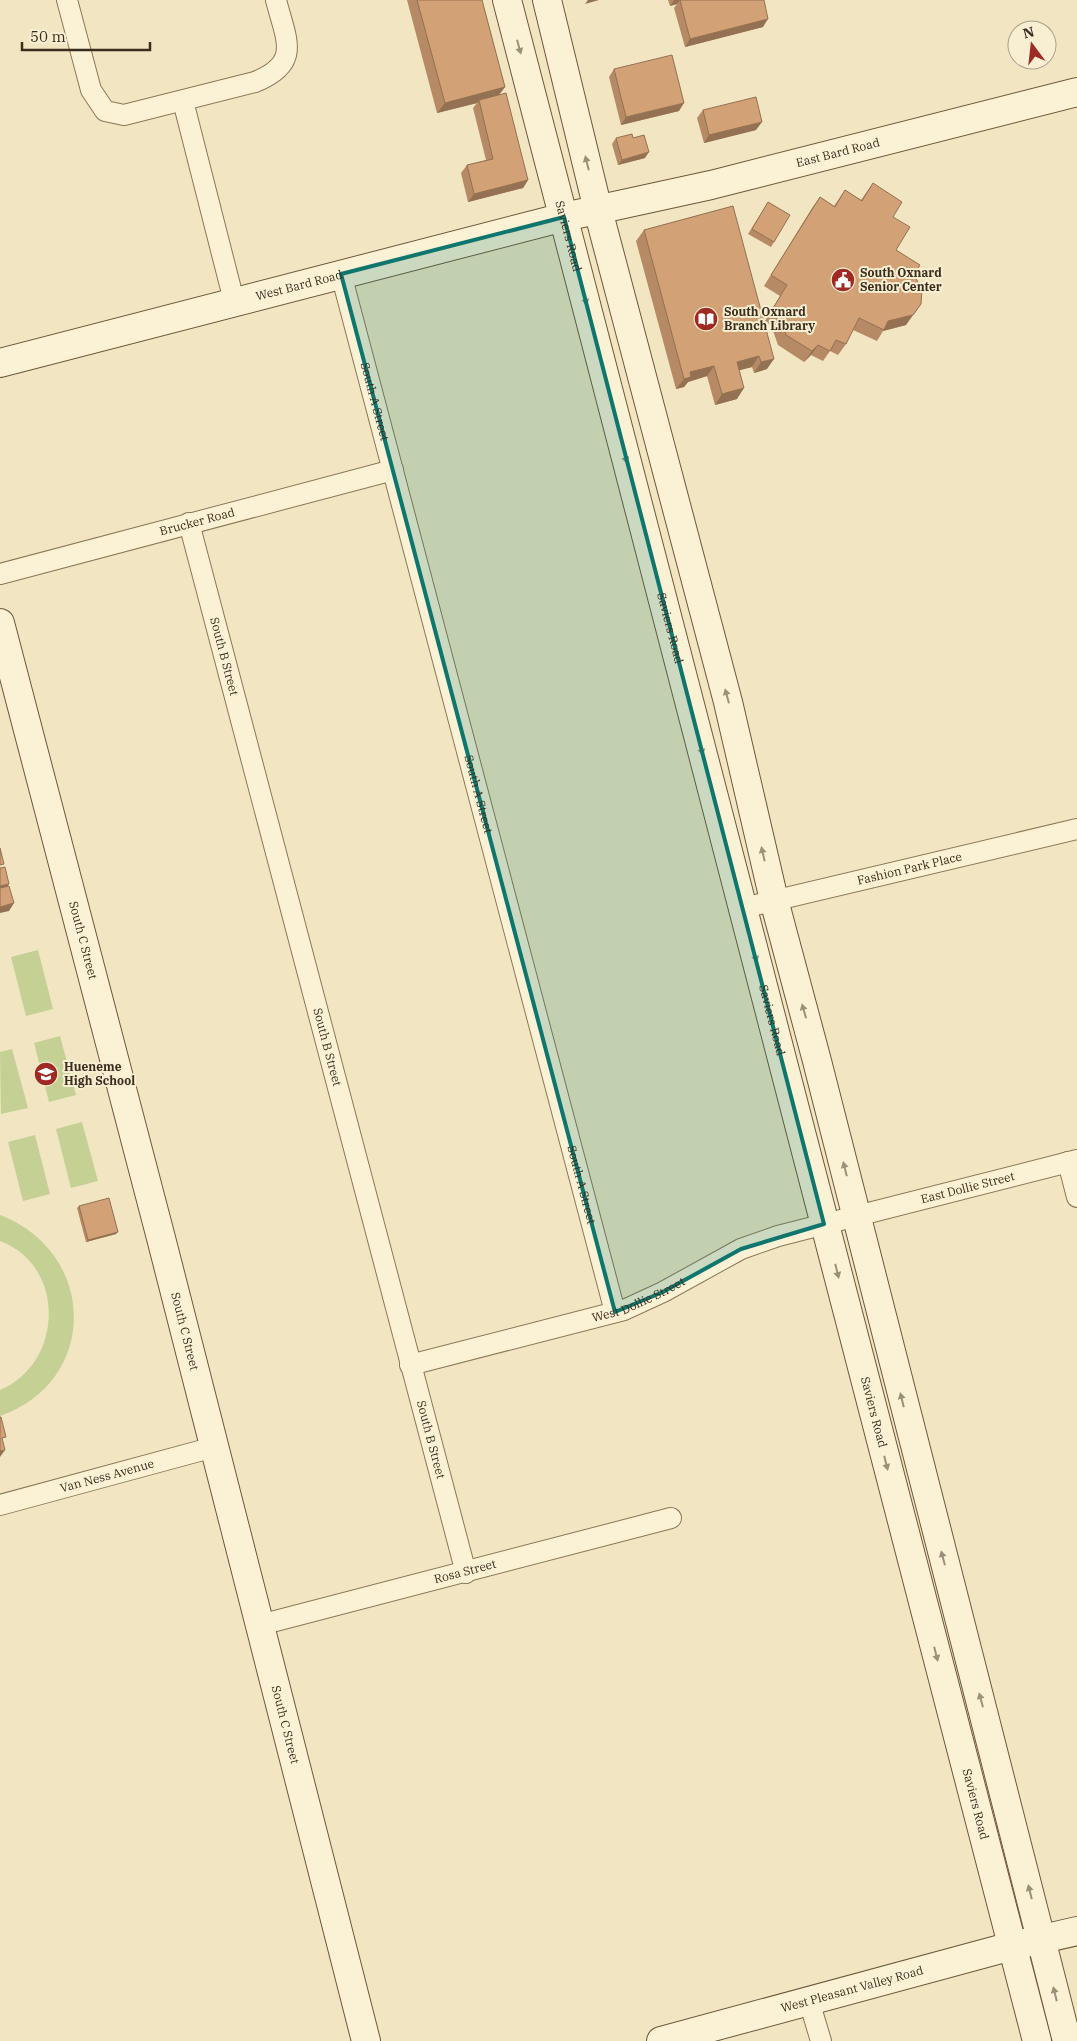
<svg xmlns="http://www.w3.org/2000/svg" width="1077" height="2041" font-family="'IBM Plex Serif',serif">
<style>
.green{fill:#c5d095}
.lines{fill:none;stroke-linecap:round;stroke-linejoin:round}
.street-casing{stroke:#8c7757;stroke-width:22}
.secondary-casing{stroke:#6e573b;stroke-width:30}
.street{stroke:#fbf2d5;stroke-width:20}
.secondary{stroke:#fbf2d5;stroke-width:28}
.wall{fill:#b58a65}
.shaded-wall{fill:#937152}
.building{fill:#d2a175;stroke:#937152}
.oneway{fill:#9b9079}
.marked{fill:#0f766e;fill-opacity:0.2;stroke:#0f766e;stroke-width:4;stroke-linejoin:round}
.labels{text-anchor:middle;stroke-width:4;stroke-linejoin:round;paint-order:stroke}
.street-label{font-size:12px;fill:#3b2d1d;stroke:#f8efd2}
.poi-label{font-size:12px;font-weight:bold;fill:#3b2d1d;stroke:#f8efd2;text-anchor:start}
</style>
<rect width="100%" height="100%" fill="#f1e6c1"/>
<g class="green">
<path d="M38,950L53,1009L26,1016L11,957Z"/>
<path d="M60,1036L76,1095L49,1102L34,1043Z"/>
<path d="M12,1049L28,1108L1,1114L0,1052Z"/>
<path d="M82,1122L98,1181L71,1188L56,1129Z"/>
<path d="M35,1135L50,1194L23,1201L8,1142Z"/>
<path d="M0,1215C97,1252 100,1381 0,1416V1390C63,1364 67,1266 0,1241Z"/>
</g>
<g class="lines">
<g class="street-casing">
<g id="street">
<path d="M67,0L91,90L105,111L124,115L255,82C302,63 286,40 276,0"/>
<path d="M183,101L234,301"/>
<path id="s1" d="M341,274L615,1312"/>
<path id="s2" d="M189,523L466,1573"/>
<path id="s3" d="M0,574L393,470"/>
<path id="s4" d="M743,908L1077,829"/>
<path d="M1068,1162L1077,1197"/>
<path id="s5" d="M410,1365L624,1310L663,1292L741,1249L778,1236L1077,1160"/>
<path id="s6" d="M0,1505L214,1447"/>
<path id="s7" d="M260,1625L671,1518"/>
<path d="M809,2001L821,2041"/>
</g>
</g>
<g class="secondary-casing">
<g id="secondary">
<path id="s8" d="M507,0L1037,2041"/>
<path d="M547,0L598,210L728,702L774,900L817,1061L1067,2041"/>
<path id="s9" d="M0,363L564,217L711,185L1077,92"/>
<path id="s10" d="M0,623L161,1238L366,2041"/>
<path id="s11" d="M661,2041L1012,1946L1077,1931"/>
</g>
</g>
<use href="#street" class="street"/>
<use href="#secondary" class="secondary"/>
</g>
<g class="wall">
<path d="M407,0H482L505,87L499,95L528,180L523,188L468,202L461,173L467,165L486,160L473,108L477,103L437,113Z"/>
<path d="M668,0H764L763,27L685,47L674,8L677,4L670,6Z"/>
<path d="M614,69L679,111L621,125L609,77Z"/>
<path d="M703,110L756,130L704,143L697,118Z"/>
<path d="M616,138H633L645,158L618,165L612,144Z"/>
<path d="M873,183L893,217L896,250L914,275L906,325L883,331L877,341L853,330L846,344L838,355L830,351L823,361L811,355L804,362L778,345L771,325L765,321L780,296L764,286L812,208L820,197L834,206L845,190L861,200Z"/>
<path d="M768,202L774,242L771,247L748,234Z"/>
<path d="M733,206L767,369L754,373L752,367L739,370L737,399L715,405L707,376L688,382L684,387L676,389L636,241L644,230Z"/>
<path d="M79,1206L116,1234L86,1242L77,1208Z"/>
</g>
<g class="shaded-wall">
<path d="M588,0H599L585,4Z"/>
<path d="M674,0H680L677,4L670,6Z"/>
<path d="M768,19L763,27L685,47L690,39Z"/>
<path d="M505,87L497,97L479,100L477,103L437,113L445,103Z"/>
<path d="M684,103L679,111L621,125L626,117Z"/>
<path d="M762,122L756,130L704,143L709,135Z"/>
<path d="M649,152L645,158L618,165L622,160Z"/>
<path d="M528,180L523,188L468,202L474,194Z"/>
<path d="M921,304L906,325L883,331L888,321Z"/>
<path d="M818,345L811,355L804,362L812,351Z"/>
<path d="M759,356L752,367L729,373L737,362Z"/>
<path d="M774,359L767,369L754,373L761,362Z"/>
<path d="M714,366L707,376L688,382L684,387L676,389L684,379L690,372Z"/>
<path d="M744,388L737,399L715,405L722,394Z"/>
<path d="M9,884L4,892L0,893V886Z"/>
<path d="M14,903L9,911L0,913V907Z"/>
<path d="M118,1232L116,1234L86,1242L88,1240Z"/>
<path d="M5,1450L0,1457V1451Z"/>
</g>
<g class="building">
<path d="M417,0H482L505,87L445,103Z"/>
<path d="M680,0H764L768,19L690,39Z"/>
<path d="M672,55L684,103L626,117L614,69Z"/>
<path d="M506,93L528,180L474,194L467,165L493,159L479,100Z"/>
<path d="M756,97L762,122L709,135L703,110Z"/>
<path d="M632,134L633,138L644,135L649,152L622,160L616,138Z"/>
<path d="M873,183L902,202L893,217L910,227L896,250L920,265L914,275L922,289L921,304L913,315L888,321L884,330L859,318L846,344L836,340L830,351L818,345L812,351L786,335L779,315L772,310L787,285L771,275L820,197L835,207L845,190L862,201Z"/>
<path d="M768,202L790,215L774,242L752,229Z"/>
<path d="M733,206L774,359L761,362L759,356L737,362L744,388L722,394L714,366L690,372L691,377L684,379L644,230Z"/>
<path d="M0,848L4,864L0,865Z"/>
<path d="M5,867L9,884L0,886V868Z"/>
<path d="M9,886L14,903L0,907V888Z"/>
<path d="M109,1198L118,1232L88,1240L79,1206Z"/>
<path d="M0,1417H1L6,1437L2,1438L5,1450L0,1451Z"/>
</g>
<defs><path id="oneway-solid" d="M-6-.8H1V-3.2L6.5 0L1 3.2V.8H-6Z" transform="scale(1.25)"/></defs>
<g class="oneway">
<use href="#oneway-solid" transform="translate(519 47) rotate(75)"/>
<use href="#oneway-solid" transform="translate(587 163) rotate(-104)"/>
<use href="#oneway-solid" transform="translate(585 298) rotate(76)"/>
<use href="#oneway-solid" transform="translate(625 456) rotate(76)"/>
<use href="#oneway-solid" transform="translate(727 696) rotate(-105)"/>
<use href="#oneway-solid" transform="translate(701 748) rotate(75)"/>
<use href="#oneway-solid" transform="translate(763 854) rotate(-103)"/>
<use href="#oneway-solid" transform="translate(755 955) rotate(75)"/>
<use href="#oneway-solid" transform="translate(804 1011) rotate(-106)"/>
<use href="#oneway-solid" transform="translate(845 1169) rotate(-104)"/>
<use href="#oneway-solid" transform="translate(837 1271) rotate(76)"/>
<use href="#oneway-solid" transform="translate(902 1400) rotate(-104)"/>
<use href="#oneway-solid" transform="translate(886 1463) rotate(76)"/>
<use href="#oneway-solid" transform="translate(943 1558) rotate(-105)"/>
<use href="#oneway-solid" transform="translate(936 1654) rotate(76)"/>
<use href="#oneway-solid" transform="translate(981 1700) rotate(-105)"/>
<use href="#oneway-solid" transform="translate(1030 1892) rotate(-104)"/>
<use href="#oneway-solid" transform="translate(1055 1994) rotate(-104)"/>
</g>
<path class="marked" d="M564,217L824,1224L741,1249L663,1292L615,1312L341,274Z"/>
<defs>
<g id="civic-disc" transform="scale(1.25)"><circle r="9.5" fill="#9f2a23" stroke="#f8efd2"/><path d="M-.6-6.5H3V-4.5H.6V-3L4-1V1h2V6H-6V1h2V-1L-.6-3ZM-1.2 2.5V6h2.4V2.5Z" fill="#fff"/></g>
<g id="library-disc" transform="scale(1.25)"><circle r="9.5" fill="#9f2a23" stroke="#f8efd2"/><path d="M-6-4Q-3-5.5-.7-3.5V5Q-3 3-6 4ZM6-4Q3-5.5 .7-3.5V5Q3 3 6 4Z" fill="#fff"/></g>
<g id="school-disc" transform="scale(1.25)"><circle r="9.5" fill="#9f2a23" stroke="#f8efd2"/><path d="M0-5L7-2L0 1L-7-2ZM-4 1L0 2.5L4 1V4Q0 6-4 4Z" fill="#fff"/></g>
</defs>
<g fill-rule="evenodd">
<use href="#civic-disc" x="843" y="280"/>
<use href="#library-disc" x="706" y="319"/>
<use href="#school-disc" x="46" y="1074"/>
</g>
<g class="labels">
<g class="street-label">
<text dy="4" stroke="none"><textPath href="#s9" startOffset="864">East Bard Road</textPath></text>
<text dy="4" stroke="none"><textPath href="#s8" startOffset="244">Saviers Road</textPath></text>
<text dy="4" stroke="none"><textPath href="#s9" startOffset="309">West Bard Road</textPath></text>
<text dy="4" stroke="none"><textPath href="#s1" startOffset="132">South A Street</textPath></text>
<text dy="4" stroke="none"><textPath href="#s3" startOffset="204">Brucker Road</textPath></text>
<text dy="4" stroke="none"><textPath href="#s8" startOffset="649">Saviers Road</textPath></text>
<text dy="4" stroke="none"><textPath href="#s2" startOffset="138">South B Street</textPath></text>
<text dy="4" stroke="none"><textPath href="#s1" startOffset="538">South A Street</textPath></text>
<text dy="4" stroke="none"><textPath href="#s4" startOffset="171">Fashion Park Place</textPath></text>
<text dy="4" stroke="none"><textPath href="#s10" startOffset="328">South C Street</textPath></text>
<text dy="4" stroke="none"><textPath href="#s8" startOffset="1054">Saviers Road</textPath></text>
<text dy="4" stroke="none"><textPath href="#s2" startOffset="542">South B Street</textPath></text>
<text dy="4" stroke="none"><textPath href="#s1" startOffset="942">South A Street</textPath></text>
<text dy="4" stroke="none"><textPath href="#s5" startOffset="588">East Dollie Street</textPath></text>
<text dy="4" stroke="none"><textPath href="#s5" startOffset="238">West Dollie Street</textPath></text>
<text dy="4" stroke="none"><textPath href="#s10" startOffset="732">South C Street</textPath></text>
<text dy="4" stroke="none"><textPath href="#s8" startOffset="1459">Saviers Road</textPath></text>
<text dy="4" stroke="none"><textPath href="#s2" startOffset="948">South B Street</textPath></text>
<text dy="4" stroke="none"><textPath href="#s6" startOffset="111">Van Ness Avenue</textPath></text>
<text dy="4" stroke="none"><textPath href="#s7" startOffset="212">Rosa Street</textPath></text>
<text dy="4" stroke="none"><textPath href="#s10" startOffset="1138">South C Street</textPath></text>
<text dy="4" stroke="none"><textPath href="#s8" startOffset="1864">Saviers Road</textPath></text>
<text dy="4" stroke="none"><textPath href="#s11" startOffset="198">West Pleasant Valley Road</textPath></text>
</g>
<g class="poi-label">
<text x="860" y="277">South Oxnard<tspan x="860" dy="14">Senior Center</tspan></text>
<text x="724" y="316">South Oxnard<tspan x="724" dy="14">Branch Library</tspan></text>
<text x="64" y="1071">Hueneme<tspan x="64" dy="14">High School</tspan></text>
</g>
</g>
<g transform="translate(1032 45) rotate(345)"><circle r="24" fill="#f8efd2" stroke="#aca18a"/>
<path d="M0-4L9 19L0 12L-9 19Z" fill="#9f2a23"/>
<text y="-8" font-size="14" font-weight="bold" text-anchor="middle" fill="#3b2d1d">N</text>
</g>
<path d="M22 42v8h128v-8" fill="none" stroke="#3b2d1d" stroke-width="2.5"/>
<text x="30" y="42" font-size="15" fill="#3b2d1d" stroke="#f8efd2" stroke-width="4" paint-order="stroke">50 m</text>
</svg>
